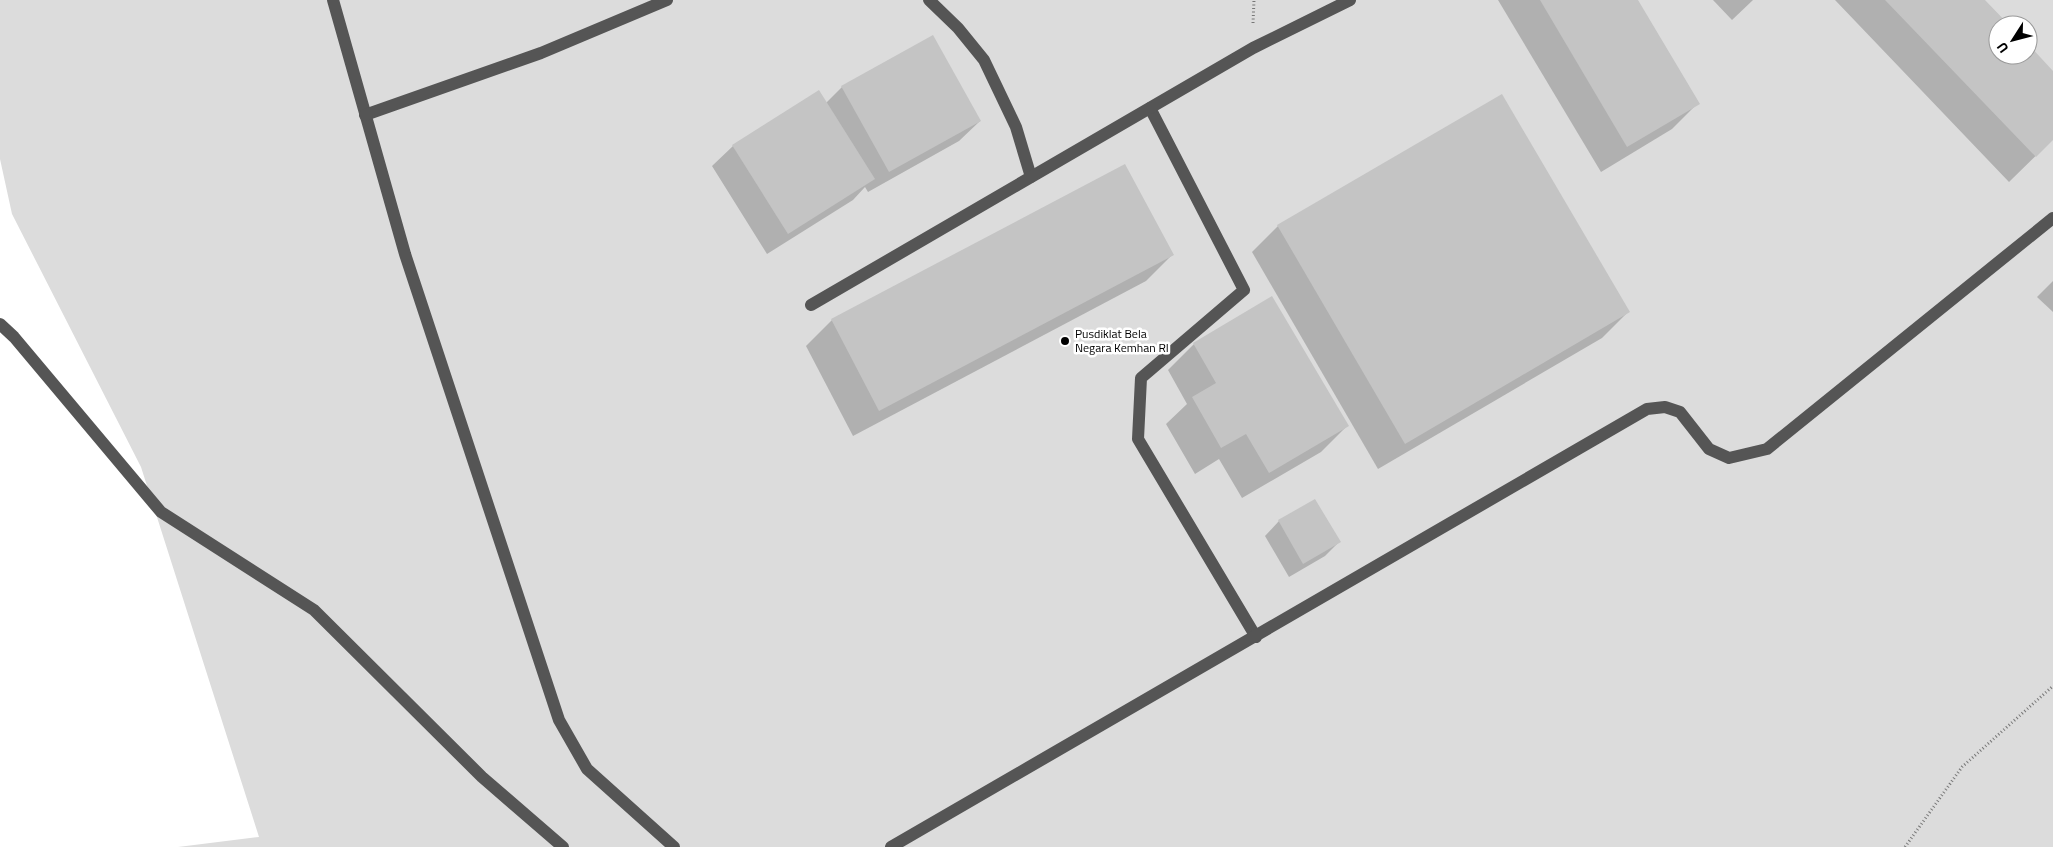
<svg xmlns="http://www.w3.org/2000/svg" width="2053" height="847" font-family="'Titillium Web',sans-serif">
<style>
.green{fill:#dcdcdc;fill-rule:evenodd}
.shadow{fill:#0003}
.building{fill:#c4c4c4}
.lines{fill:none;stroke-linecap:round;stroke-linejoin:round}
.path{stroke:#777;stroke-width:3;stroke-dasharray:1 2.5;stroke-linecap:butt}
.minor{stroke:#555;stroke-width:12}
.poi-dot{fill:#000;stroke:#fff;stroke-width:2}
.labels{text-anchor:middle;stroke-width:5;stroke-linejoin:round;paint-order:stroke}
.poi-label{font-size:12px;fill:#000;stroke:#fff;text-anchor:start}
</style>
<rect width="100%" height="100%" fill="#fff"/>
<path class="green" d="M0,0H2053V847H178L259,837L141,467L12,214L0,159ZM1998,25H2028V55H1998Z"/>
<g class="shadow">
<path d="M1498,0H1637L1698,103L1672,129L1601,172Z"/>
<path d="M1713,0H1753L1732,20Z"/>
<path d="M1835,0H1984L2008,25H1998V55H2028V46L2053,72V139L2009,182Z"/>
<path d="M842,87L980,121L959,141L868,192L865,187L853,200L767,254L712,166L733,146L819,92L826,103Z"/>
<path d="M1278,226L1628,312L1602,338L1378,469L1252,252Z"/>
<path d="M1172,255L1146,281L853,436L806,346L832,320Z"/>
<path d="M2053,281V312L2037,297Z"/>
<path d="M1194,344L1347,426L1321,452L1242,498L1219,459L1195,474L1166,424L1187,404L1168,370Z"/>
<path d="M1279,521L1339,542L1325,556L1289,577L1265,536Z"/>
</g>
<g class="building">
<path d="M1540,0H1638L1700,104L1627,147Z"/>
<path d="M1885,0H1985L2009,25H1998V55H2028V44L2053,71V140L2036,157Z"/>
<path d="M933,35L981,121L889,172L841,86Z"/>
<path d="M819,90L875,179L788,234L732,145Z"/>
<path d="M1502,94L1630,312L1405,444L1277,225Z"/>
<path d="M1125,164L1174,255L879,411L831,319Z"/>
<path d="M1272,296L1349,426L1269,473L1246,434L1221,448L1192,397L1216,383L1193,343Z"/>
<path d="M1315,499L1341,542L1303,564L1278,520Z"/>
</g>
<g class="lines">
<g class="path">
<path d="M1253,23L1254,0"/>
<path d="M1905,847L1962,767L2053,686"/>
</g>
<g class="minor">
<path d="M333,0L405,254L559,720L587,769L674,847"/>
<path d="M929,0L958,28L984,60L1016,127L1031,177"/>
<path d="M1150,108L1244,290L1141,378L1138,439L1256,637"/>
<path d="M365,115L541,53L667,0"/>
<path d="M811,305L1253,48L1350,0"/>
<path d="M0,324L14,337L161,512L314,610L482,777L563,847"/>
<path d="M891,847L1647,409L1665,407L1680,412L1709,449L1729,458L1767,449L2053,218"/>
</g>
</g>
<circle class="poi-dot" cx="1065" cy="341" r="5"/>
<g class="labels">
<g class="poi-label">
<text x="1075" y="338">Pusdiklat Bela<tspan x="1075" dy="14">Negara Kemhan RI</tspan></text>
</g>
</g>
<g transform="translate(2013 40) rotate(234)"><circle r="24" fill="#ffffff" stroke="#999999"/>
<path d="M0-4L9 19L0 12L-9 19Z" fill="#000000"/>
<text y="-8" font-size="14" font-weight="bold" text-anchor="middle" fill="#000000">U</text>
</g>
</svg>
